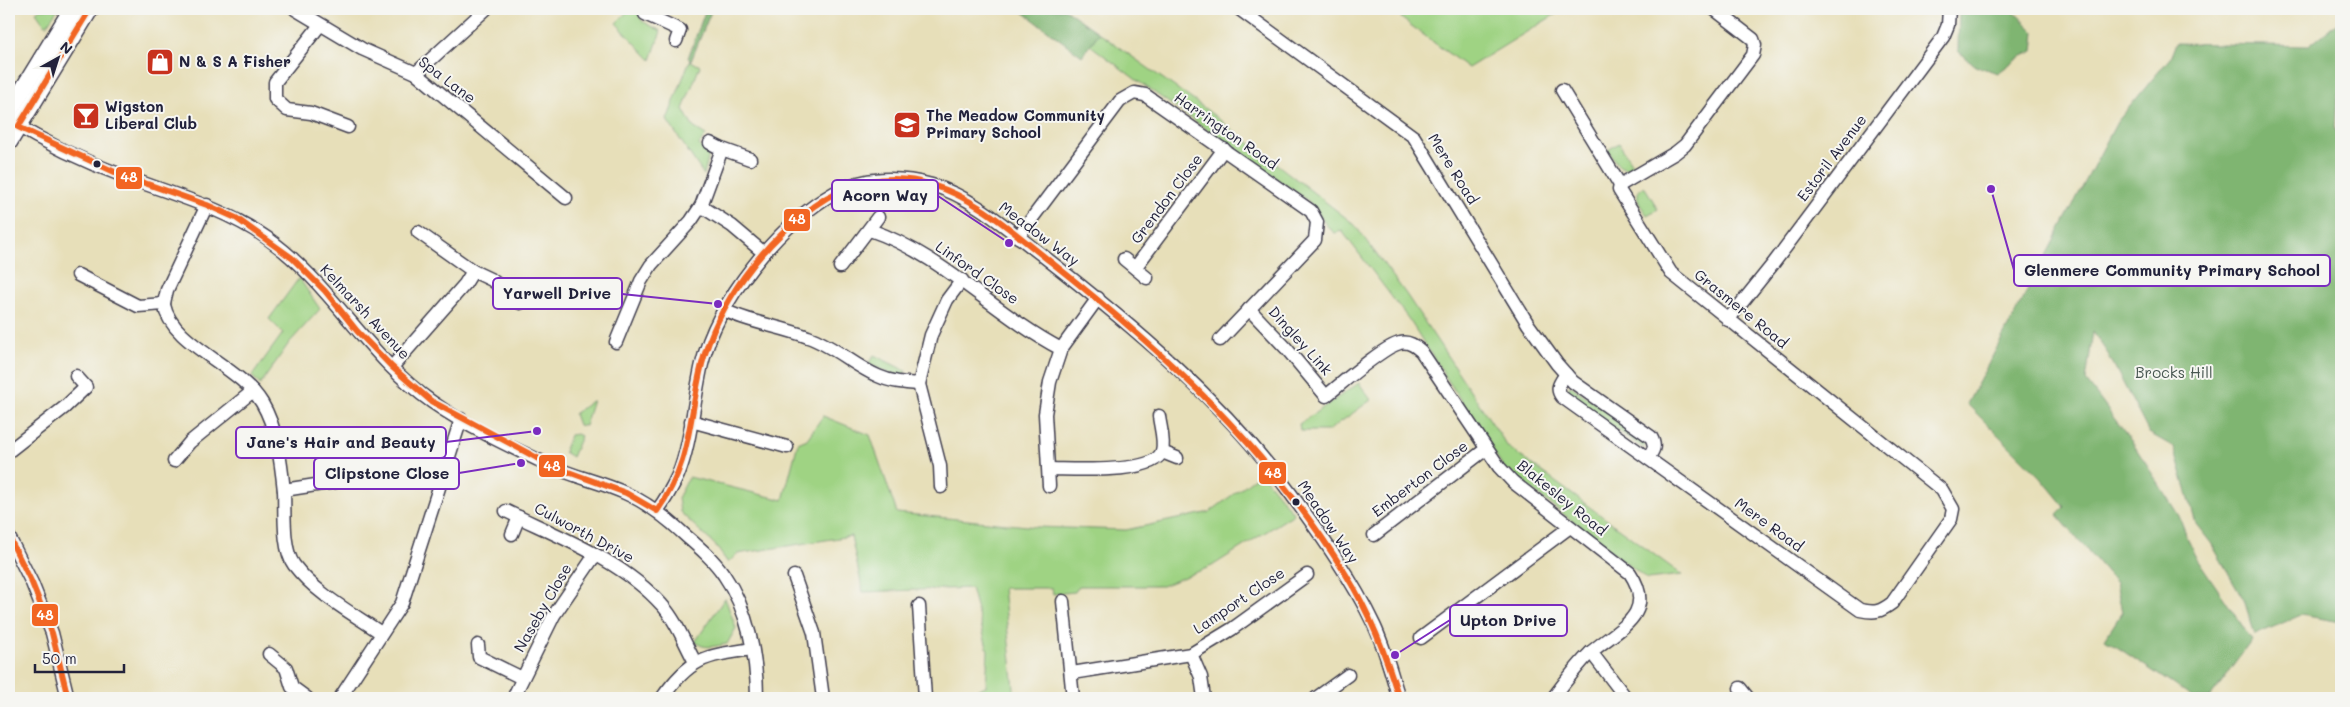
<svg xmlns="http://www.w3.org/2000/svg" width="2350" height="707" font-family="Mali,sans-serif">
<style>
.green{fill:#9fd383;stroke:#607a5f}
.forest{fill:#7fb571;stroke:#506c56}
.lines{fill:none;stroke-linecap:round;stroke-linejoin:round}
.minor-casing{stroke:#403e4e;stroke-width:15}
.major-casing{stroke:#403e4e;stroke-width:19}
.minor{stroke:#fff;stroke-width:12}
.major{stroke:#fff;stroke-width:16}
.bus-1-casing{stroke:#f6f6f2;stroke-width:10}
.bus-1{stroke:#f26522;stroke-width:6}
.bus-dot{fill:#22223b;stroke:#f6f6f2;stroke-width:2}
.labels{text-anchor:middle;stroke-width:4;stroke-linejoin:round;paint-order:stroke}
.poi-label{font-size:15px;font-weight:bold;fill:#22223b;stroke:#f6f6f2;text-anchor:start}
.street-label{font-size:15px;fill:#22223b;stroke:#f6f6f2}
.park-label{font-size:15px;fill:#485751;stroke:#f6f6f2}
.leader{fill:none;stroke:#7b2cbf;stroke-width:2}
.callout-dot{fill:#7b2cbf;stroke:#f6f6f2;stroke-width:2}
.callout{fill:#f6f6f2;stroke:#7b2cbf;stroke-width:2}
.callout-label{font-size:16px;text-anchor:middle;font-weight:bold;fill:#22223b}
.line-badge{stroke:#f6f6f2;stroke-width:2}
.badge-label{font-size:14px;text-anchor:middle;font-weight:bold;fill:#fff}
</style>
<rect width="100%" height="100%" fill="#f6f6f2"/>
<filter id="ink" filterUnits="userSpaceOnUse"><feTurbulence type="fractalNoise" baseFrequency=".02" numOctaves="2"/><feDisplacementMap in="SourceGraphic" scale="10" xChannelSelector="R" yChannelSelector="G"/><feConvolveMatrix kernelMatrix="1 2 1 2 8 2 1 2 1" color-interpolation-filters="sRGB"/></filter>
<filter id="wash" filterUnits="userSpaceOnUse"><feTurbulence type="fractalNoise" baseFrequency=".0096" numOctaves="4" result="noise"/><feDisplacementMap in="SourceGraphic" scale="20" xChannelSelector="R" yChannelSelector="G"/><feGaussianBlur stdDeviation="1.12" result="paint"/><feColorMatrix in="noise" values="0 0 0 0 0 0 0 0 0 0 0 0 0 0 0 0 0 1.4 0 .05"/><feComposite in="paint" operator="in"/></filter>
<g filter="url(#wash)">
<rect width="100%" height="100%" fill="#e7dfb9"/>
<g class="green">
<path d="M40,9H58L46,26L36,12Z"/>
<path d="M630,9H637L642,21L661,31L651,60L616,23Z"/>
<path d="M1404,9H1564L1468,68L1401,18L1406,11Z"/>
<path d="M1099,33L1207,110L1354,224L1406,294L1508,447L1682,575L1647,579L1504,468L1410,321L1342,231L1335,233C1321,223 1321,212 1307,200L1135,79L1090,45Z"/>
<path d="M691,61L700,66L683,109L693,127L706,135L699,145L709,154L704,175L667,120L689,62Z"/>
<path d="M1619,143L1633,166C1620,174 1614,159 1608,150Z"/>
<path d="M1644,186L1658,209L1647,215C1641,206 1631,194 1644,186Z"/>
<path d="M299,278L320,309L289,343L260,385L252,376L283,333L269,319Z"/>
<path d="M874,355L906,371L901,378L868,364Z"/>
<path d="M1359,383L1371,400L1328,431H1300L1299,424Z"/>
<path d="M1570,385L1649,441L1643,448L1565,393Z"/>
<path d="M593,400L585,426L578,425L574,414Z"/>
<path d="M823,416L870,435L897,513L1037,527L1126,530L1210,512L1261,473L1294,514L1212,566L1162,586H1079L1075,592L1053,594L1052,588H1003L1015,698H966V694L986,686L988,651L971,588L863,592L851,536L737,554L728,563L715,545L680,512L678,498L689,477L783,500L798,443L807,439Z"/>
<path d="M577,434L581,436L572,457L564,452L570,435Z"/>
<path d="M725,598L736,628L727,644C715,646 705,650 695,642Z"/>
</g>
<g class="forest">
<path d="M706,9H712L691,61L688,58Z"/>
<path d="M1019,9H1065L1099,33L1082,56Z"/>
<path d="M1959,9H2011L2035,32L2033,51L2018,58L1998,73L1976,66L1958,51Z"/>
<path d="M2341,20V88L2337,96L2335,130L2341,133V622L2301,615L2255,635L2244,600L2211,543L2196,524L2174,447L2149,433L2108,354L2093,332L2086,381L2132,442L2179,516L2194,554L2252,640L2210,698H2193L2105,639L2122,612L2116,583L2057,515L2065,507L2041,478L1967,404L2117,122L2170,58L2176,43L2309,46Z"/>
</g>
</g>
<g filter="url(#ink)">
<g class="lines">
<g class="minor-casing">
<g id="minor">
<path d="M295,9L362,49L416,73L566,198"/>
<path d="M643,9L645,14L680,30L676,41"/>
<path d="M1239,9L1414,137L1528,324L1557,364L1573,382L1651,437C1656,446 1654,450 1648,458"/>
<path d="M320,25L275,82V99L287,110L311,113L348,127"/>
<path d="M416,73L486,9"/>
<path d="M1562,90L1620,185L1619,190L1671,273L1942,490L1953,509L1951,519L1892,603C1880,612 1875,613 1860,610L1562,397C1555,388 1560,383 1566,374"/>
<path d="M9,121C44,142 83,161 121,175C171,194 222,207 267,238C331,283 367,357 432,402C468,427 511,447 551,466C575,477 601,482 625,493C648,503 668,519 686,536C700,548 714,560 724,575C748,609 757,657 757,698"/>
<path d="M710,143L722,149"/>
<path d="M1620,185L1675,153L1685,145L1753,55L1755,45L1753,39L1714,9"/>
<path d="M207,205L167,290C166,295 164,301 164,305C172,345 239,365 262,403C277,428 281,462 284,491C285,511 282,549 294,565C316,594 352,613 381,633"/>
<path d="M701,206L732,226L764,253"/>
<path d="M870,230C943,255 994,314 1061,349"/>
<path d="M418,232L473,271L492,280L520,303"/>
<path d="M1018,237L1120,101L1134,93L1145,95L1311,211L1317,222L1315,240L1220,340"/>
<path d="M1124,259L1147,278"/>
<path d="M840,267L878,217"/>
<path d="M1135,268L1224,149"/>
<path d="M78,275L138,306L164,304"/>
<path d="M1249,309L1286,348L1326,396C1341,384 1384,346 1400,343C1409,341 1415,346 1421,351L1499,467L1513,482L1630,573C1658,615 1617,629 1590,653C1576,667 1565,682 1553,698"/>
<path d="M724,310C750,323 780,326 808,337C834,346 853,365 878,376C891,382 905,383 919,384"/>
<path d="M1728,320L1773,264L1943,37L1948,25L1949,9"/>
<path d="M616,342L641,281L651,265L691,221L701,206L722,149L750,159"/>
<path d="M392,367L465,284L473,271"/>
<path d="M691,421L787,447"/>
<path d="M9,451L65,407L86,387L76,376"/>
<path d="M1162,452L1177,458"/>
<path d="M174,461L190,442L253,391"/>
<path d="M1050,469C1071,469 1155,475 1162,451C1165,441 1160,426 1159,416"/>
<path d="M1049,486L1045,414L1050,382L1061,349L1098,298"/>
<path d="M941,487L940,466L919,384L931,335L947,300L962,280"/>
<path d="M284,490L335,482"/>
<path d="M506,511C559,537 622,560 662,605C676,620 685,644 695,662"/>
<path d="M657,511C665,500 672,488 678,475C691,445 694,397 702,364C717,301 778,225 834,193C863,176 899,176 932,185C973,197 1009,230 1042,255C1133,326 1222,400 1291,494C1321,535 1352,579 1374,625C1385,648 1391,673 1399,698"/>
<path d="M512,534L519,517"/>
<path d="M1374,535L1486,449"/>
<path d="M9,537L32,583L52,633L68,698"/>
<path d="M794,576L814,633L823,698"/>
<path d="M1063,601L1073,698"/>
<path d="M919,606L925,698"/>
<path d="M1421,638L1570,527"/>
<path d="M478,645L479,657L522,678"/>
<path d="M1591,652L1626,698"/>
<path d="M269,654L286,668L292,687L307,698"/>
<path d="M1191,654L1201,677L1204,698"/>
<path d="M1072,673L1191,654L1232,629L1307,575"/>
<path d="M1740,688L1748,698"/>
<path d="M515,694L554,615L595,555"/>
<path d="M340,698L402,603L461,419"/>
<path d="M662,698C691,657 705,656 752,649"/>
<path d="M1316,698L1348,675"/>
</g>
</g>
<g class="major-casing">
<g id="major">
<path d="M9,112L72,9"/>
<path d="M9,142L90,9"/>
</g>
</g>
<use href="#minor" class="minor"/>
<use href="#major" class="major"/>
<g class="bus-1-casing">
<g id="bus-1">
<path d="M90,9L18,127L119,174L207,205L236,218L292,258L325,291L357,331L392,367L431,401L552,466L626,493L657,511C692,462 688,419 702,364C718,303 762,244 814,206C849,181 890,172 932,185C977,198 1015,234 1051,262C1166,353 1267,447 1345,573C1370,613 1385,653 1399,698"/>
<path d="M9,537L32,583L52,633L68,698"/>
</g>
</g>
<use href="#bus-1" class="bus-1"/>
</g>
</g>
<defs>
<g id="shop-square" transform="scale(1.4375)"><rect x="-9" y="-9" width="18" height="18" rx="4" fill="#c8321e" stroke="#f6f6f2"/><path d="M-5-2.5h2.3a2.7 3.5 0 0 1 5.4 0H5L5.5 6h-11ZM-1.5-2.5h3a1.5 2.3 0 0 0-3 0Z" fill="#fff"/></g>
<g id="bar-square" transform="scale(1.4375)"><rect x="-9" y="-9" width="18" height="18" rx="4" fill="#c8321e" stroke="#f6f6f2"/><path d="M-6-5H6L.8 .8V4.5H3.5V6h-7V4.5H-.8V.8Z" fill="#fff"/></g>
<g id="school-square" transform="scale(1.4375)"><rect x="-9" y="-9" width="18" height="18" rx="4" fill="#c8321e" stroke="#f6f6f2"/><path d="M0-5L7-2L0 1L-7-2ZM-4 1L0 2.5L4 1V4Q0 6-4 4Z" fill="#fff"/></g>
</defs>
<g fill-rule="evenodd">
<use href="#shop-square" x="160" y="62"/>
<use href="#bar-square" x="86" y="116"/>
<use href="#school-square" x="907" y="125"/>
</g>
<g class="bus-dot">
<circle cx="97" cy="164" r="4.5"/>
<circle cx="1296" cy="502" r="4.5"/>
</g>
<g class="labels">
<g class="poi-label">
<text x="179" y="67">N &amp; S A Fisher</text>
<text x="105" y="112">Wigston<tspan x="105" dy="17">Liberal Club</tspan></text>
<text x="926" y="121">The Meadow Community<tspan x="926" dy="17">Primary School</tspan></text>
</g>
<g class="street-label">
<text transform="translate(447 80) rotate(37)" y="5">Spa Lane</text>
<text transform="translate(1226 131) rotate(35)" y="5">Harrington Road</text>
<text transform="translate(1832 158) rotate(-53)" y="5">Estoril Avenue</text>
<text transform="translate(1453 169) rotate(58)" y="5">Mere Road</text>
<text transform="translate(1167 199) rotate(-53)" y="5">Grendon Close</text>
<text transform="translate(1039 234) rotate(37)" y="5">Meadow Way</text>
<text transform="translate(977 273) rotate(35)" y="5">Linford Close</text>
<text transform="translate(1741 309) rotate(39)" y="5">Grasmere Road</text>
<text transform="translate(365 312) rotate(47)" y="5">Kelmarsh Avenue</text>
<text transform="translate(1300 341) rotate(48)" y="5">Dingley Link</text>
<text transform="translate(1420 479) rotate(-37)" y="5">Emberton Close</text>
<text transform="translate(1562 498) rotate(39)" y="5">Blakesley Road</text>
<text transform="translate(1328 522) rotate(56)" y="5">Meadow Way</text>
<text transform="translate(1769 525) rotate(36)" y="5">Mere Road</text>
<text transform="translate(584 533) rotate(28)" y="5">Culworth Drive</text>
<text transform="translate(1239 601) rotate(-34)" y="5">Lamport Close</text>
<text transform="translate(543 608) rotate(-60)" y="5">Naseby Close</text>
</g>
<g class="park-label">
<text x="2174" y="378">Brocks Hill</text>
</g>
</g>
<path class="leader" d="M1009 243L938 196M1991 189L2014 270M718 304L622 294M537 431L446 442M521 463L459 473M1395 655L1450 620"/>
<g class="callout-dot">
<circle cx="1009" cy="243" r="5"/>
<circle cx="1991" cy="189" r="5"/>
<circle cx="718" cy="304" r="5"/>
<circle cx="537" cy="431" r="5"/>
<circle cx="521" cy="463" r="5"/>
<circle cx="1395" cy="655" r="5"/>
</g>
<g class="callout">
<rect x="832" y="180" width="106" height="31" rx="5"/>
<rect x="2014" y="255" width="316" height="31" rx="5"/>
<rect x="493" y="278" width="129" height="31" rx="5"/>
<rect x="236" y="427" width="210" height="31" rx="5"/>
<rect x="314" y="458" width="145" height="31" rx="5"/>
<rect x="1450" y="605" width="117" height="31" rx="5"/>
</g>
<g class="callout-label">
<text x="885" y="201">Acorn Way</text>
<text x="2172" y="276">Glenmere Community Primary School</text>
<text x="557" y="299">Yarwell Drive</text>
<text x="341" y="448">Jane's Hair and Beauty</text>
<text x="387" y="479">Clipstone Close</text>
<text x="1508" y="626">Upton Drive</text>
</g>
<g class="line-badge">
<rect x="115" y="166" width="28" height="24" rx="5" fill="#f26522"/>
<rect x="783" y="208" width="28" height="24" rx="5" fill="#f26522"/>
<rect x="538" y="454" width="28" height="24" rx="5" fill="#f26522"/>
<rect x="1258" y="461" width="29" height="24" rx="5" fill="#f26522"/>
<rect x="31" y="603" width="28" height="24" rx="5" fill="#f26522"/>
</g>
<g class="badge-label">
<text x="129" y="182">48</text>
<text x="797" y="224">48</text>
<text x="552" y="471">48</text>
<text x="1273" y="478">48</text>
<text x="45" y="620">48</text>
</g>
<rect width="2350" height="707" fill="none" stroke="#f6f6f2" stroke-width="30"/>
<g transform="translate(58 58) rotate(39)" stroke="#f6f6f2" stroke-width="4" paint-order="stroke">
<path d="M0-4L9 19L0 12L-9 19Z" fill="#22223b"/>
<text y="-8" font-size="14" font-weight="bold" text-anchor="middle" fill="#22223b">N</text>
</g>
<path d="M35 664v8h89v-8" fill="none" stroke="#22223b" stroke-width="2.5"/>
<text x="42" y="664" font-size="15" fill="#22223b" stroke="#f6f6f2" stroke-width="4" paint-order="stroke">50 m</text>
</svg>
